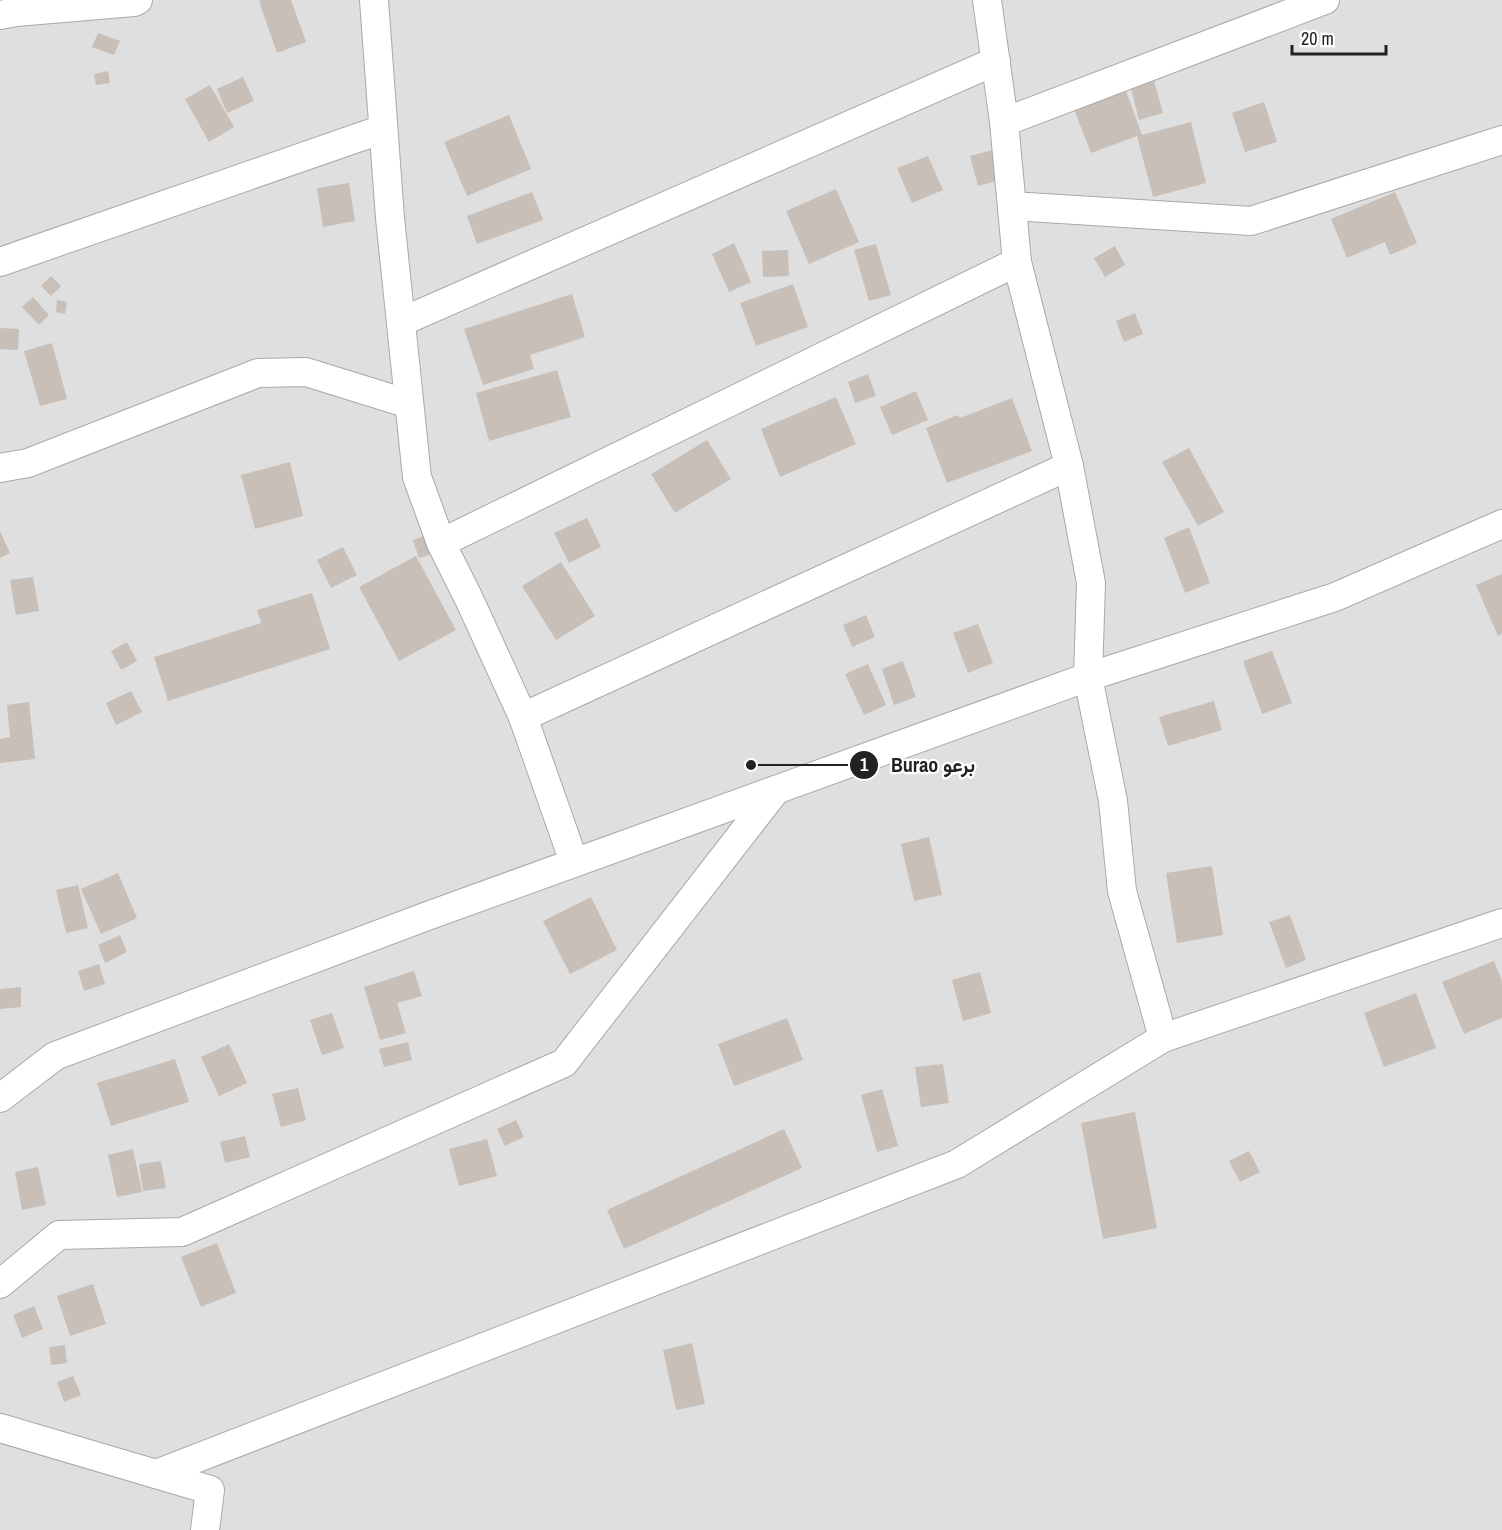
<svg xmlns="http://www.w3.org/2000/svg" width="1502" height="1530" font-family="'Archivo Narrow',Vazirmatn,sans-serif">
<style>
.residential{fill:#e0dfdf}
.building{fill:#c7bfb8}
.lines{fill:none;stroke-linecap:round;stroke-linejoin:round}
.minor-casing{stroke:#a9a9a9;stroke-width:30}
.minor{stroke:#fff;stroke-width:28}
.leader{fill:none;stroke:#222;stroke-width:2}
.callout-dot{fill:#222;stroke:#fff;stroke-width:2}
.mark-label{font-size:18px;text-anchor:middle;font-weight:bold;fill:#fff}
.callout-label{font-size:20px;text-anchor:middle;font-weight:bold;fill:#222;stroke:#fff;stroke-width:4.5;stroke-linejoin:round;paint-order:stroke}
</style>
<rect width="100%" height="100%" fill="#f2efe9"/>
<rect class="residential" x="0" y="0" width="1502" height="1530"/>
<g class="building">
<path d="M261,0H291L306,42L277,53L259,1Z"/>
<path d="M98,33L120,41L114,55L92,47Z"/>
<path d="M108,71L110,83L96,85L94,74Z"/>
<path d="M1152,74L1163,113L1139,120L1129,81Z"/>
<path d="M243,77L254,101L227,113L217,89Z"/>
<path d="M1122,80L1142,135L1191,122L1206,183L1153,197L1137,136L1091,153L1070,99Z"/>
<path d="M210,85L234,127L209,142L185,99Z"/>
<path d="M1264,102L1277,142L1245,152L1232,113Z"/>
<path d="M509,115L531,169L467,196L444,142Z"/>
<path d="M1000,148L1008,178L978,186L970,156Z"/>
<path d="M928,156L943,190L912,203L897,168Z"/>
<path d="M349,183L355,221L323,227L317,188Z"/>
<path d="M836,189L859,242L809,264L786,211Z"/>
<path d="M532,192L543,220L477,244L467,216Z"/>
<path d="M1395,192L1417,243L1390,255L1385,242L1347,258L1331,219Z"/>
<path d="M734,243L751,282L729,292L712,254Z"/>
<path d="M876,244L891,295L869,301L854,250Z"/>
<path d="M1115,246L1125,265L1105,277L1094,258Z"/>
<path d="M788,250L789,276L763,277L762,251Z"/>
<path d="M51,276L61,286L51,296L41,286Z"/>
<path d="M793,284L808,327L756,346L740,303Z"/>
<path d="M572,294L585,337L530,355L534,369L483,385L464,329Z"/>
<path d="M33,297L49,315L39,325L22,307Z"/>
<path d="M57,300L67,302L65,314L56,312Z"/>
<path d="M1135,313L1143,334L1124,342L1116,321Z"/>
<path d="M0,328L19,329L18,350L0,349Z"/>
<path d="M52,343L67,399L40,406L24,351Z"/>
<path d="M557,370L571,417L489,441L476,393Z"/>
<path d="M868,374L876,396L855,403L848,382Z"/>
<path d="M916,391L928,420L892,435L880,407Z"/>
<path d="M836,397L856,444L780,477L761,429Z"/>
<path d="M1012,398L1032,451L947,483L926,428L958,415L960,418Z"/>
<path d="M707,440L731,479L675,513L651,474Z"/>
<path d="M1189,448L1224,512L1198,526L1162,462Z"/>
<path d="M290,462L303,516L255,529L241,475Z"/>
<path d="M587,518L601,547L569,563L554,533Z"/>
<path d="M1189,527L1210,583L1185,593L1164,538Z"/>
<path d="M0,531L10,553L0,558Z"/>
<path d="M432,533L438,552L419,558L413,540Z"/>
<path d="M343,547L357,575L331,588L317,560Z"/>
<path d="M416,556L456,630L399,661L359,587Z"/>
<path d="M561,562L595,616L556,640L522,586Z"/>
<path d="M1502,574V634L1498,636L1476,585Z"/>
<path d="M33,577L39,611L16,615L10,580Z"/>
<path d="M312,593L330,649L168,701L154,657L261,623L257,610Z"/>
<path d="M866,615L875,637L852,647L843,625Z"/>
<path d="M978,624L993,663L968,673L953,633Z"/>
<path d="M127,642L137,661L121,670L111,651Z"/>
<path d="M1272,651L1292,703L1262,714L1243,661Z"/>
<path d="M903,661L916,697L894,705L882,669Z"/>
<path d="M868,664L886,705L864,715L845,674Z"/>
<path d="M131,691L142,712L116,725L106,703Z"/>
<path d="M1214,701L1222,730L1168,746L1159,717Z"/>
<path d="M29,702L35,759L0,763V739L10,737L7,705Z"/>
<path d="M929,837L942,895L914,901L901,844Z"/>
<path d="M1212,866L1223,935L1177,943L1166,873Z"/>
<path d="M118,873L137,918L101,934L81,889Z"/>
<path d="M78,885L88,928L66,933L56,890Z"/>
<path d="M591,897L617,950L570,974L543,921Z"/>
<path d="M1290,915L1306,960L1286,968L1269,922Z"/>
<path d="M120,935L127,952L105,963L98,945Z"/>
<path d="M1494,961L1502,981V1018L1464,1034L1442,982Z"/>
<path d="M99,964L105,984L84,991L78,971Z"/>
<path d="M414,971L422,996L397,1003L406,1033L380,1040L364,987Z"/>
<path d="M980,972L991,1013L963,1021L952,980Z"/>
<path d="M21,987V1007L0,1009V989Z"/>
<path d="M1416,993L1436,1048L1384,1067L1364,1013Z"/>
<path d="M332,1013L344,1048L322,1055L310,1020Z"/>
<path d="M787,1018L803,1060L734,1086L718,1044Z"/>
<path d="M408,1042L412,1060L384,1067L379,1049Z"/>
<path d="M229,1044L247,1083L219,1096L201,1057Z"/>
<path d="M175,1059L189,1102L111,1126L97,1083Z"/>
<path d="M943,1064L949,1103L921,1107L915,1067Z"/>
<path d="M298,1088L306,1120L281,1127L272,1094Z"/>
<path d="M882,1089L898,1146L877,1152L861,1095Z"/>
<path d="M1135,1112L1157,1228L1103,1239L1081,1123Z"/>
<path d="M516,1120L524,1137L505,1146L497,1129Z"/>
<path d="M784,1129L802,1168L624,1249L607,1210Z"/>
<path d="M245,1136L250,1157L225,1163L220,1142Z"/>
<path d="M487,1139L497,1176L459,1186L449,1149Z"/>
<path d="M133,1149L142,1192L117,1197L108,1155Z"/>
<path d="M1249,1151L1260,1172L1240,1182L1229,1161Z"/>
<path d="M161,1161L166,1188L143,1191L139,1164Z"/>
<path d="M38,1167L46,1205L22,1210L15,1172Z"/>
<path d="M217,1243L236,1293L201,1307L181,1257Z"/>
<path d="M93,1284L106,1324L70,1336L57,1296Z"/>
<path d="M34,1306L43,1329L22,1338L13,1315Z"/>
<path d="M692,1343L705,1404L676,1410L663,1350Z"/>
<path d="M65,1345L67,1363L51,1365L49,1347Z"/>
<path d="M73,1376L81,1395L64,1402L57,1382Z"/>
</g>
<g class="lines">
<g class="minor-casing">
<g id="minor">
<path d="M374,0L390,218L417,477L441,543L469,599L523,717L1069,466"/>
<path d="M987,0L1004,122L1017,262L1069,466L1091,583L1088,677L1113,801L1122,891L1163,1038"/>
<path d="M0,15L16,12L134,2L138,0"/>
<path d="M1004,122L1325,0"/>
<path d="M1012,206L1251,221L1502,140"/>
<path d="M0,262L383,129"/>
<path d="M401,322L996,61"/>
<path d="M0,468L28,463L258,373L306,372L409,404"/>
<path d="M441,543L1017,262"/>
<path d="M523,717L574,862"/>
<path d="M0,1098L55,1056L430,915L1088,677L1335,597L1502,524"/>
<path d="M0,1284L59,1235L182,1232L564,1063L776,790"/>
<path d="M0,1428L210,1490L205,1530"/>
<path d="M156,1474L957,1164L1163,1038L1502,923"/>
</g>
</g>
<use href="#minor" class="minor"/>
</g>
<path class="leader" d="M751 765L864 765"/>
<g class="callout-dot">
<circle cx="751" cy="765" r="6"/>
<circle cx="864" cy="765" r="15"/>
</g>
<g class="mark-label">
<text x="864" y="771">1</text>
</g>
<g class="callout-label">
<text x="933" y="772">Burao برعو</text>
</g>
<path d="M1292 45v9h94v-9" fill="none" stroke="#222222" stroke-width="3"/>
<text x="1301" y="45" font-size="18" fill="#222222" stroke="#ffffff" stroke-width="4.5" paint-order="stroke">20 m</text>
</svg>
